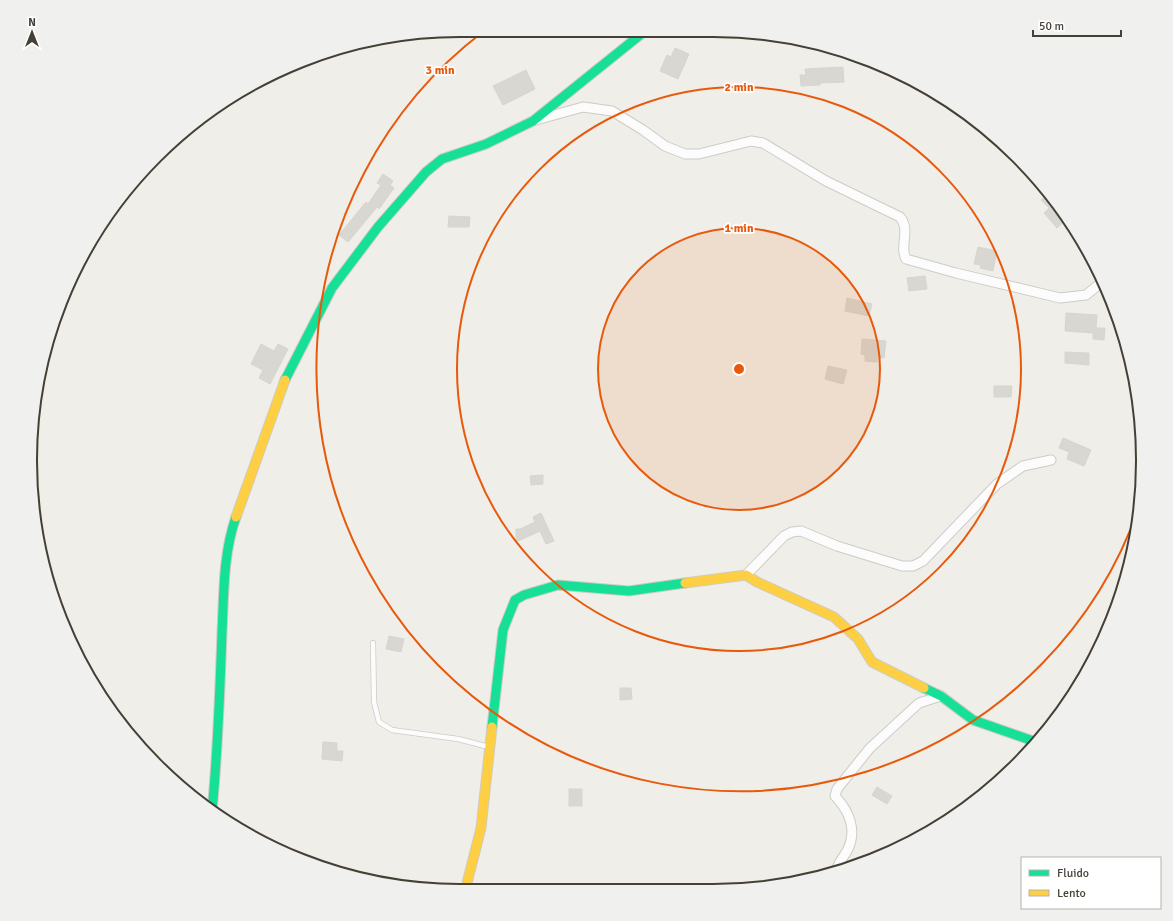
<svg xmlns="http://www.w3.org/2000/svg" width="1173" height="921" font-family="Signika,sans-serif">
<style>
.building{fill:#d8d7d1;stroke:#d7d5ce}
.lines{fill:none;stroke-linecap:round;stroke-linejoin:round}
.lane-casing{stroke:#cdccc6;stroke-width:6}
.street-casing{stroke:#cdccc6;stroke-width:11}
.fast-casing{stroke:#ceccc0;stroke-width:11}
.slow-casing{stroke:#ceccc0;stroke-width:11}
.lane{stroke:#fdfcfc;stroke-width:4.5}
.street{stroke:#fdfcfc;stroke-width:9}
.fast{stroke:#16e098;stroke-width:9}
.slow{stroke:#ffcf43;stroke-width:9}
.ring{fill:none;stroke:#e8590c;stroke-width:2}
.rim{fill:none;stroke:#444035;stroke-width:2}
.centre{fill:#e8590c;stroke:#fff;stroke-width:2}
.ring-label{font-size:12px;text-anchor:middle;font-weight:bold;fill:#e8590c;stroke:#fff;stroke-width:3.5;stroke-linejoin:round;paint-order:stroke}
</style>
<rect width="100%" height="100%" fill="#efeee8"/>
<g class="building">
<path d="M675,48L689,54L678,79L660,71L667,55L671,57Z"/>
<path d="M843,67L844,82L820,83V85L801,86L800,75H806L805,69Z"/>
<path d="M526,70L535,89L503,105L493,86Z"/>
<path d="M383,174L393,181L390,185L394,188L379,209L377,207L348,242L339,235L366,202L368,204L381,185L377,183Z"/>
<path d="M1048,194L1067,219L1057,228L1044,213L1049,208L1041,200Z"/>
<path d="M449,216L470,217L469,227H448Z"/>
<path d="M978,247L997,251L993,271L980,268L981,265L974,264Z"/>
<path d="M925,276L927,289L909,291L907,278Z"/>
<path d="M847,298L872,304L869,316L845,311Z"/>
<path d="M1066,313L1097,315L1096,328H1105L1104,340L1093,339V333L1065,331Z"/>
<path d="M862,339L886,341L884,358L877,357V362L865,361V355L861,354Z"/>
<path d="M261,344L274,351L278,344L288,349L270,384L259,378L263,370L251,364Z"/>
<path d="M1065,352L1089,353V365L1065,363Z"/>
<path d="M828,366L847,370L843,384L825,379Z"/>
<path d="M994,386H1012L1011,397H994Z"/>
<path d="M1063,438L1091,450L1084,466L1067,459L1069,452L1059,448Z"/>
<path d="M543,475V484L531,485L530,476Z"/>
<path d="M541,513L554,541L546,544L540,531L516,542V529H520L535,522L533,517Z"/>
<path d="M389,636L404,639L401,652L386,649Z"/>
<path d="M620,688H631L632,699L620,700Z"/>
<path d="M323,742L337,743V751H343L342,761L322,759Z"/>
<path d="M877,787L892,796L887,804L872,795Z"/>
<rect x="569" y="789" width="13" height="17"/>
</g>
<g class="lines">
<g class="lane-casing">
<path id="lane" d="M373,643L374,702L379,722L392,730L458,739L489,747"/>
</g>
<g class="street-casing">
<g id="street">
<path d="M536,120L583,107L612,111L643,130L665,146L685,154H699L751,141L763,143L826,181L900,217C911,230 899,246 906,259L956,273L1060,298L1086,295L1102,282"/>
<path d="M746,575L784,536L792,532L801,531L837,546L902,566H913L923,561L997,484L1023,466L1051,460"/>
<path d="M836,871C839,861 844,857 848,849C857,830 849,811 835,796L837,789L870,748L919,703L941,696"/>
</g>
</g>
<g class="fast-casing">
<g id="fast">
<path d="M285,380L332,288L378,227L426,172L442,159L486,144L533,121L645,31"/>
<path d="M924,688L941,696L973,720L1036,742"/>
<path d="M492,727L503,630L515,600L524,595L558,585L629,591L685,583"/>
<path d="M212,811C218,751 220,691 222,632C224,593 223,554 236,517"/>
</g>
</g>
<g class="slow-casing">
<g id="slow">
<path d="M236,517L285,380"/>
<path d="M685,583L746,575L757,582L834,617L858,639L872,662L924,688"/>
<path d="M465,891L481,828L492,727"/>
</g>
</g>
<use href="#lane" class="lane"/>
<use href="#street" class="street"/>
<use href="#fast" class="fast"/>
<use href="#slow" class="slow"/>
</g>
<circle cx="739" cy="369" r="141" fill="#e8590c" fill-opacity=".12"/>
<g class="ring">
<circle cx="739" cy="369" r="141"/>
<circle cx="739" cy="369" r="282"/>
<path d="M1139 507A423 423 0 1 1 484 31"/>
</g>
<path d="M0 0H1173V921H0ZM460 37H713A423 423 0 0 1 1136 460V461A423 423 0 0 1 713 884H460A423 423 0 0 1 37 461V460A423 423 0 0 1 460 37Z" fill="#f0f0ef" fill-rule="evenodd"/>
<path class="rim" d="M460 37H713A423 423 0 0 1 1136 460V461A423 423 0 0 1 713 884H460A423 423 0 0 1 37 461V460A423 423 0 0 1 460 37Z"/>
<circle cx="739" cy="369" r="6" class="centre"/>
<g class="ring-label">
<text x="440" y="74">3 min</text>
<text x="739" y="91">2 min</text>
<text x="739" y="232">1 min</text>
</g>
<rect x="1021" y="857" width="140" height="52" fill="#ffffff" stroke="#b4b3ae"/>
<rect x="1029" y="870" width="20" height="6" fill="#16e098" stroke="#b4b3ae"/>
<text x="1057" y="877" font-size="12" fill="#444035">Fluido</text>
<rect x="1029" y="890" width="20" height="6" fill="#ffcf43" stroke="#b4b3ae"/>
<text x="1057" y="897" font-size="12" fill="#444035">Lento</text>
<g transform="translate(32 32)" stroke="#ffffff" stroke-width="3" paint-order="stroke">
<path d="M0-3L7 15L0 10L-7 15Z" fill="#444035"/>
<text y="-6" font-size="11" font-weight="bold" text-anchor="middle" fill="#444035">N</text>
</g>
<path d="M1033 30v6h88v-6" fill="none" stroke="#444035" stroke-width="2"/>
<text x="1039" y="30" font-size="12" fill="#444035" stroke="#ffffff" stroke-width="3" paint-order="stroke">50 m</text>
</svg>
